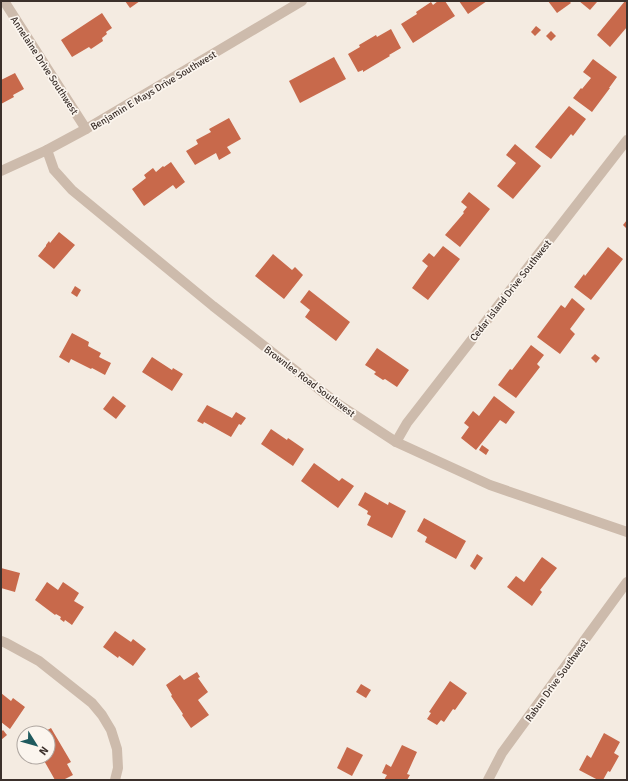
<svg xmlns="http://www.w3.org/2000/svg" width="628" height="781" font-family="Signika,sans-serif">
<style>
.building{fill:#c8694b}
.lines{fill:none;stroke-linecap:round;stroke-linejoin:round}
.minor{stroke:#cdbbac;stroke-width:10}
.tertiary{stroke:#cdbbac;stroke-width:10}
.labels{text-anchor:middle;stroke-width:3.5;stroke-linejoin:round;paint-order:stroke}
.street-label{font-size:10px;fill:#3b302b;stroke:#fbf5ee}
</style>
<rect width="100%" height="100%" fill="#f4ebe1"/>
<g class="building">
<path d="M125,1H140L130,8Z"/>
<path d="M438,1H445L455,16L413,43L401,24L417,14L416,12L431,2L433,5Z"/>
<path d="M459,1H487L468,14Z"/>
<path d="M548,1H569L571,3L557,13Z"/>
<path d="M579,1H595L597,2L590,10Z"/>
<path d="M625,1H627V27L610,47L597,35Z"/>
<path d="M102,13L112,28L106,32L107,34L102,38L103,41L91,49L89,47L72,57L61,40Z"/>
<path d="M536,26L541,30L535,36L531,32Z"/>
<path d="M391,29L401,48L389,55L390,56L363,72V70L358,72L348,54L360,47L359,45L376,35L377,37Z"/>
<path d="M551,31L556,36L551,41L546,36Z"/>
<path d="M334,57L346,79L300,103L289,81Z"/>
<path d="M593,59L617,77L609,88H610L592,112L573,98L581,88L582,89L591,78L583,72Z"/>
<path d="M15,73L24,89L13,95L14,97L1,104V80Z"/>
<path d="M569,106L586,119L573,136L571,134L551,159L535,147Z"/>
<path d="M229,118L241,139L227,147L231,153L219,160L216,153L195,165L186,151L198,144L196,140L211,132L209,129Z"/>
<path d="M515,144L541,166L513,199L497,186L516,163L506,155Z"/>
<path d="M171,162L185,182L176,189L173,185L144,206L132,189L146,178L144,175L153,168L156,172L163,166L164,167Z"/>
<path d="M469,192L490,209L460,247L445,235L464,213L463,212L467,207L461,202Z"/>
<path d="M627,220V229L623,225Z"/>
<path d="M59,232L75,245L54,269L38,256L46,246V245L49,241L50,243Z"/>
<path d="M443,246L460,259L428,300L412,288L428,266L422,261L429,253L434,257Z"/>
<path d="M608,247L623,259L591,300L574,287L584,274L585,276Z"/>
<path d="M273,254L292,270L295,267L303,275L284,299L255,276Z"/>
<path d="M75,286L81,290L77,297L71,293Z"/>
<path d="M309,290L350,322L336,341L305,317L310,310L300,302Z"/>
<path d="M572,298L585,309L570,329L575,334L560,354L537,337L561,305L565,308Z"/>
<path d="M72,333L89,342L88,346L101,353L99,357L111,363L105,375L92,368L91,369L71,359L69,363L59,357Z"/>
<path d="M531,345L544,355L537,364L540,367L516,398L498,385L510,369L512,370Z"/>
<path d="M377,348L409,370L397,387L385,379L383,380L374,374L376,372L365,365Z"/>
<path d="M595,354L600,358L596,363L591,358Z"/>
<path d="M152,357L172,370L173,368L183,374L172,391L142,372Z"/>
<path d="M113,396L126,406L116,419L103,409Z"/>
<path d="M494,396L515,412L506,424L500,420L476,450L461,438L469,427L464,423L473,411L479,416Z"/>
<path d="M207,405L232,418L236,412L246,418L241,425L239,424L231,437L204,422L203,424L197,421Z"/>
<path d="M271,429L287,440L288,438L304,449L293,466L261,444Z"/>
<path d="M482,445L489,450L486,455L479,450Z"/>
<path d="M314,463L339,481L342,478L354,486L338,508L301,481Z"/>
<path d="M365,492L388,505L389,502L406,511L392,538L367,525L371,516L367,514L368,511L358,505Z"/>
<path d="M424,518L466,541L456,559L425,542L427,537L417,531Z"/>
<path d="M477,554L483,558L475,570L470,566Z"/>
<path d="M542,557L557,568L540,590L542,592L532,606L507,587L516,576L524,582Z"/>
<path d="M1,568L20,573L15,592L1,588Z"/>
<path d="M47,582L58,590L63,582L79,593L74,601L84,607L72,625L65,620L64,622L60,619L61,617L56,614L55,615L35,600Z"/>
<path d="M115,631L131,642L133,639L146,649L133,666L119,656L118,658L103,647Z"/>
<path d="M197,672L200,677L198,678L208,692L198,700L209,715L191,728L182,715L183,714L171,696L172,695L166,685L180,675L184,680Z"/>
<path d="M450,681L467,693L455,710L453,709L444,722L441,720L437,725L427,719L431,713L429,712Z"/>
<path d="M361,684L371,690L366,698L356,692Z"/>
<path d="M1,693L11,701L13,698L25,707L10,729L1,722Z"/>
<path d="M51,728L71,762L67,764L73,775L63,780H55L42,757H48V733H42Z"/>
<path d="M3,730L7,735L1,740V732Z"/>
<path d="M604,733L620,742L614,753L619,756L610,772L608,771L603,780H598L579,770L587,755L591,758Z"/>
<path d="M402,745L417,752L407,774L410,775L407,780H384L387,775L382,773L386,764L391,767Z"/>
<path d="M347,747L363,755L352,776L337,768Z"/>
</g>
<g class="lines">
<g class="minor">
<path d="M4,1L86,129"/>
<path d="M47,150L54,170L72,190L213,306L338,404L396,442L490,485L627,532"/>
<path d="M396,442L407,423L627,140"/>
<path d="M1,641L6,643L39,661L92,703L102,715L111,730L117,749L118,768L115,780"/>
<path d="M488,780L502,753L627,582"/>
</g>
<path class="tertiary" d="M1,171L47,150L86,129L302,1"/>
</g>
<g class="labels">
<g class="street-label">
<text transform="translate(45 65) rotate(57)" y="4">Annelaine Drive Southwest</text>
<text transform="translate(153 90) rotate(-31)" y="4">Benjamin E Mays Drive Southwest</text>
<text transform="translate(510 290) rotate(-52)" y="4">Cedar Island Drive Southwest</text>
<text transform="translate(310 381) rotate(37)" y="4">Brownlee Road Southwest</text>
<text transform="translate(556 680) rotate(-54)" y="4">Rabun Drive Southwest</text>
</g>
</g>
<rect width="628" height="781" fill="none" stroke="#3b302b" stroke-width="4"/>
<g transform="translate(36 745) rotate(127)"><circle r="19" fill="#fbf5ee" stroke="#aea6a0"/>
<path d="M0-3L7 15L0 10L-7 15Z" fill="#1f5a5e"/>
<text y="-6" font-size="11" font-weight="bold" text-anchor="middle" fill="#3b302b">N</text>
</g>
</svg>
